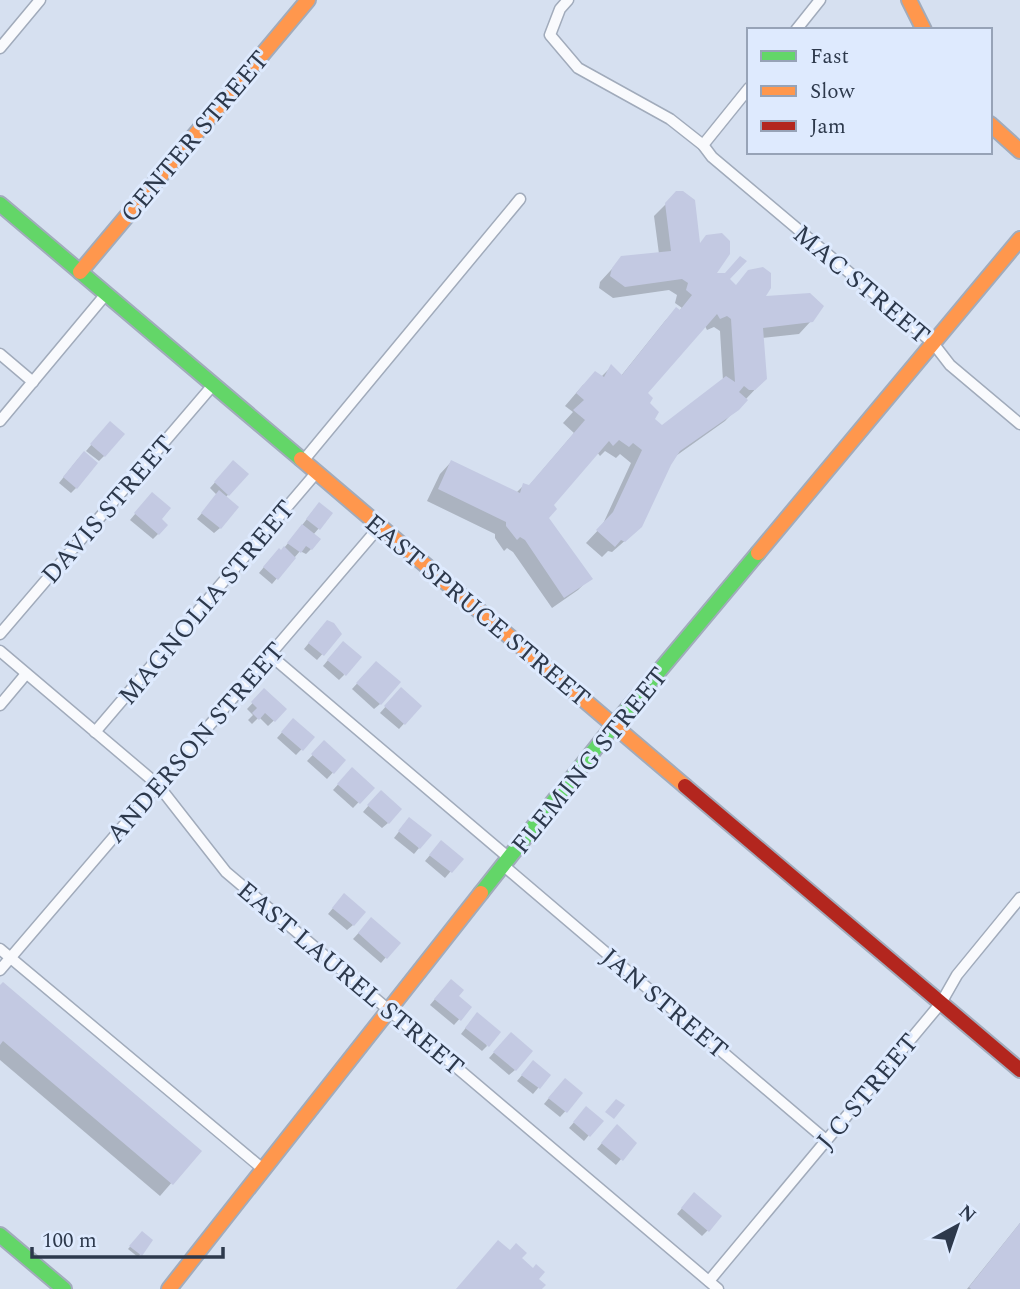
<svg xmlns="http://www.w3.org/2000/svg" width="1020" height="1289" font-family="Spectral,serif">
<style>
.shadow{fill:#0003;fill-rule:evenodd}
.building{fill:#c3c9e2;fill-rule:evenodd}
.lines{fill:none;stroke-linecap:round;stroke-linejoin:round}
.street-casing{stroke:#a1abbb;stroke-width:13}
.fast-casing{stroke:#a1abbb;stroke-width:18}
.slow-casing{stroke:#a1abbb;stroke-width:18}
.jam-casing{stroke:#a1abbb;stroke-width:18}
.street{stroke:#f9fafd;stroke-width:10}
.fast{stroke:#63d668;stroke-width:14}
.slow{stroke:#ff974d;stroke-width:14}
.jam{stroke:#b3261e;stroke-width:14}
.labels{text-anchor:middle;stroke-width:6;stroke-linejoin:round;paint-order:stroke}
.street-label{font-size:26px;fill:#2d394c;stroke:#deeafe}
</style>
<rect width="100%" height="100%" fill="#d6e0f0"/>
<g class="shadow">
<path d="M677,193L713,275L728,279L735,286L811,321L799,334L762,338L766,378L725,421L673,458L628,538L612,552L608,551L602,557L586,543L602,526L631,463L620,454L616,458L605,451L600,456L597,452L552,505L547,518L590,578L578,590L552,608L513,552L507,548L504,551L495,538V534L427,501L440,474L451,462L516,493L524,485L528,487L574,433L563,423L573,412L565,406L583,385L601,377L611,367L621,376L665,321L676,309L679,311L682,308L675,303L677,295L669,290L613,298L599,288L600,282L622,258L659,254L654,216ZM705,326L707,330L714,327L720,331L723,381L662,427L652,419L645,394Z"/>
<path d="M105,429L104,456L99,461L86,451Z"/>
<path d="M78,459L76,488L71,493L59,483Z"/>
<path d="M233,462L247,474L225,498L220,528L214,533L197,519L217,495L210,488Z"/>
<path d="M147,500L159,519L158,534L153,539L130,520Z"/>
<path d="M314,510L331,514L313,535L311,549L306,554L300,551L272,584L259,573L273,556L281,552Z"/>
<path d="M322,627L340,634L317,660L304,649Z"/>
<path d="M338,648L344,675L339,680L323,666Z"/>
<path d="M376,663L380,704L374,709L352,689Z"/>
<path d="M264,691L285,710L268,726L259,717L252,724L248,720L253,715L247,709Z"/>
<path d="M396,695L420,706L399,729L380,713Z"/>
<path d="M293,720L313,737L296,755L277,738Z"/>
<path d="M324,743L344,760L327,779L307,761Z"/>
<path d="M352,769L372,788L353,808L333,790Z"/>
<path d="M375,798L388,823L382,828L363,812Z"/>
<path d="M404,825L419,848L414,854L394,838Z"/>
<path d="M436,848L461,859L445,878L425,861Z"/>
<path d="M339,901L353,925L347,930L328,914Z"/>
<path d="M366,925L386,957L381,963L353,939Z"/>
<path d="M446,986L470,1007L454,1025L430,1005Z"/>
<path d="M0,987L199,1151L160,1196L0,1060Z"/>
<path d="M472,1020L487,1046L482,1051L461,1034Z"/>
<path d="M506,1039L515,1070L509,1075L489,1058Z"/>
<path d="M528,1068L549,1075L533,1094L517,1081Z"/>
<path d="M559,1086L581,1094L560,1117L544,1104Z"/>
<path d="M581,1114L589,1135L584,1141L569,1128Z"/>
<path d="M612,1131L621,1159L616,1165L597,1149Z"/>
<path d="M689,1200L708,1230L702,1236L677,1214Z"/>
<path d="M1020,1223V1289H967Z"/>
<path d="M142,1233L151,1241L138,1257L128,1249Z"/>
</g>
<g class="building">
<path d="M676,191H683L695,200L700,243L706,235L722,233L730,241V254L717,273H725L740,256L747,261L730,279L736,285L748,270L763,267L771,273V288L766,296L810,293L824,306L813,322L763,328L767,379L755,390H749L744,386L739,392L748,400L739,410L680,451L671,465L642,527L625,542L621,540L615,547L596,530L613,512L642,450L633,443L629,447L619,440L613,446L609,441L554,505L557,509L549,518L593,579L564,598L525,540L520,537L517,540L506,526V522L438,489L451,460L520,493L523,483L529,485L585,420L573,410L584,400L576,393L595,371L604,377L611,364L622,375L676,307L680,310L692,295L686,290L688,283L682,279L625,287L610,276L612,268L621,256L671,251L665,203ZM717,314L720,319L727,316L731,319L735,382L726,376L662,425L655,419L659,412L650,403L653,398L648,393Z"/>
<path d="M110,421L125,434L105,457L90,444Z"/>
<path d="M84,451L98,463L77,489L63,477Z"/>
<path d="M233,460L249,474L229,496L214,482Z"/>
<path d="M219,490L239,507L221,529L201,513Z"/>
<path d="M152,492L171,508L162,519L168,525L159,535L134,513Z"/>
<path d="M319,502L333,513L320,530L306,519Z"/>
<path d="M302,524L321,539L312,550L306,546L301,553L287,543Z"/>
<path d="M284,546L296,558L278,580L263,567L279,548L281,550Z"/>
<path d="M327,620L334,623L342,634L324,656L308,643Z"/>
<path d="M343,641L362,657L346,676L327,660Z"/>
<path d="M376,661L401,682L381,705L356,683Z"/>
<path d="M401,687L422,706L405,725L384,706Z"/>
<path d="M264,688L287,709L275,722L265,713L259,720L252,713L257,708L251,702Z"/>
<path d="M293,718L315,737L303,751L281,732Z"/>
<path d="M324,740L346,760L334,774L311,754Z"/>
<path d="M352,767L375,788L360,804L337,784Z"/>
<path d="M381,790L402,809L389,824L367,805Z"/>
<path d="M409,817L432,835L420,849L398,831Z"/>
<path d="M441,840L464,859L452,873L429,855Z"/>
<path d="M344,893L366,912L354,926L332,908Z"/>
<path d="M371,917L401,943L387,959L358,933Z"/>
<path d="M451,979L464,990L459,996L472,1007L461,1021L434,999Z"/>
<path d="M3,982L202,1151L173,1185L3,1041L0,1045V985Z"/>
<path d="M477,1012L501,1032L489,1047L465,1028Z"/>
<path d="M511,1032L533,1051L516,1071L493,1052Z"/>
<path d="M533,1060L551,1075L540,1089L521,1075Z"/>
<path d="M565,1078L583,1093L567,1113L548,1098Z"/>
<path d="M616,1099L625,1105L614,1119L605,1112Z"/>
<path d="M586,1106L604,1121L590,1137L573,1122Z"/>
<path d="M617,1124L637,1143L623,1161L601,1143Z"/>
<path d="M694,1192L722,1216L709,1232L681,1208Z"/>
<path d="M1020,1223V1289H971L969,1287Z"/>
<path d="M142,1231L153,1240L142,1256L129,1246Z"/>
<path d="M498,1240L510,1250L516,1243L527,1253L522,1258L533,1268L536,1264L545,1272L539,1279L546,1285L542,1289H456Z"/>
</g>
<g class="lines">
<g class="street-casing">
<g id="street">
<path d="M568,0L560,9L550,35L578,68L670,119L703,145L712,157L933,343L950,365L1020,424"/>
<path d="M796,30L820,0"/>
<path d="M0,48L40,0"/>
<path d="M703,145L749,88"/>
<path d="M0,354L33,382"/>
<path d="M0,421L106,294"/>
<path d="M303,461L520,199"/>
<path d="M0,634L213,385"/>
<path d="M0,651L158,785L226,872L718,1289"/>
<path d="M270,655L509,858"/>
<path d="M0,705L26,674"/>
<path d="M95,732L316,473"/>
<path d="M504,866L826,1140"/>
<path d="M0,949L263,1169"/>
<path d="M0,970L380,526"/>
<path d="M709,1281L941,1003L957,975L1020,898"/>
</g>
</g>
<g class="fast-casing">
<g id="fast">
<path d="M0,204L301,459"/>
<path d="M481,893L614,725L758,553"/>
<path d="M0,1235L64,1289"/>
</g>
</g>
<g class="slow-casing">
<g id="slow">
<path d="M909,0L924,30"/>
<path d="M990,124L1020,151"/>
<path d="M80,272L308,0"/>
<path d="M301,459L685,786"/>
<path d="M758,553L1020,239"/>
<path d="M169,1289L481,893"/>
</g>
</g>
<g class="jam-casing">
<path id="jam" d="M685,786L1020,1070"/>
</g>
<use href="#street" class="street"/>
<use href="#fast" class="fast"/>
<use href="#slow" class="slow"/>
<use href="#jam" class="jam"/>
</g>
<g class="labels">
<g class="street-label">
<text transform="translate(194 136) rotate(-50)" y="9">CENTER STREET</text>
<text transform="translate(862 284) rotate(40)" y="9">MAC STREET</text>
<text transform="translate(107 509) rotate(-49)" y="9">DAVIS STREET</text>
<text transform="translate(206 602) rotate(-50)" y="9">MAGNOLIA STREET</text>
<text transform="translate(478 610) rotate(40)" y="9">EAST SPRUCE STREET</text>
<text transform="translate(195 742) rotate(-49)" y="9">ANDERSON STREET</text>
<text transform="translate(589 760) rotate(-51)" y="9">FLEMING STREET</text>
<text transform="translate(351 978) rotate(40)" y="9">EAST LAUREL STREET</text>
<text transform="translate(665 1003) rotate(40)" y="9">JAN STREET</text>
<text transform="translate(867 1091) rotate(-50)" y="9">J C STREET</text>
</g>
</g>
<rect x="747" y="28" width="245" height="126" fill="#deeafe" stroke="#97a3b7" stroke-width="2"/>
<rect x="761" y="51" width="35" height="10" fill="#63d668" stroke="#97a3b7" stroke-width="2"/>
<text x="810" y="63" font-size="21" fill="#2d394c">Fast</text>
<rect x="761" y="86" width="35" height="10" fill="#ff974d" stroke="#97a3b7" stroke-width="2"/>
<text x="810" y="98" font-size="21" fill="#2d394c">Slow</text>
<rect x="761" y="121" width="35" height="10" fill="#b3261e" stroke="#97a3b7" stroke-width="2"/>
<text x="810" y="133" font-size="21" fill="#2d394c">Jam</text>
<g transform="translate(957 1226) rotate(40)" stroke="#deeafe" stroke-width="5" paint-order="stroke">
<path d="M0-5L12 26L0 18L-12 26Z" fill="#2d394c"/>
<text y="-10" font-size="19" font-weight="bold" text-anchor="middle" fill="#2d394c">N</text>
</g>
<path d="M32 1247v10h191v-10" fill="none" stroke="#2d394c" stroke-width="3.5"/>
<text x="42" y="1247" font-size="21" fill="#2d394c" stroke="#deeafe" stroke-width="5" paint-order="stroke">100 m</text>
</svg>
